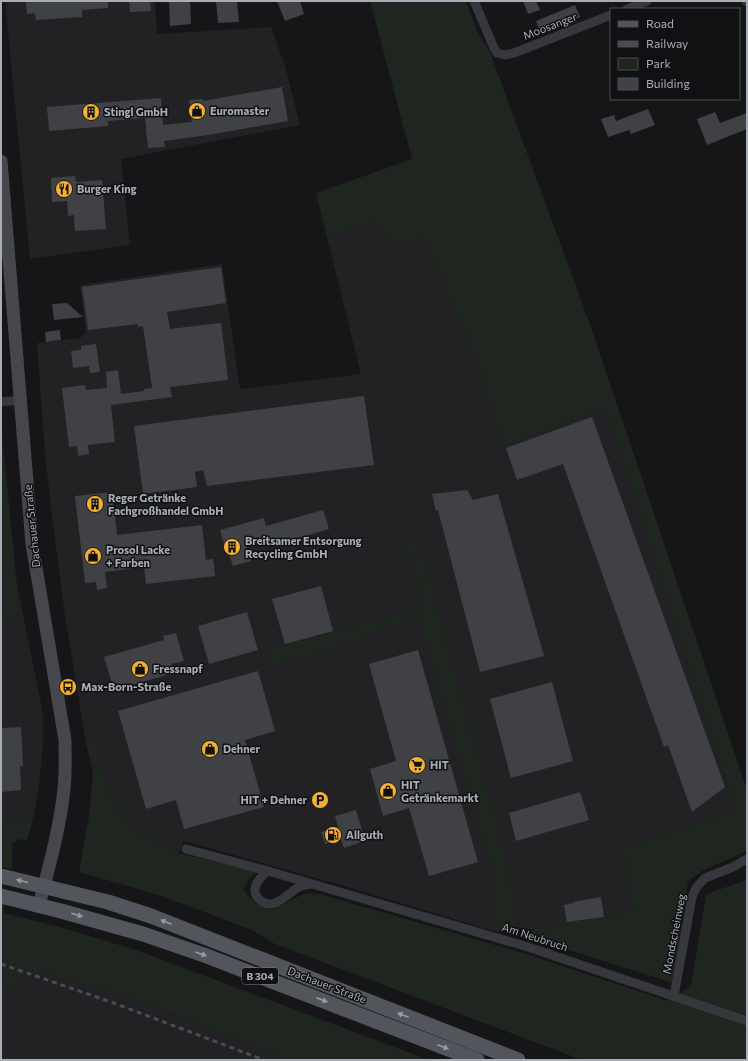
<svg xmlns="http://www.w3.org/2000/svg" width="748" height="1061" font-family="Commissioner,sans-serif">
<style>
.built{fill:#222225}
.green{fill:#1e261f}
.building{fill:#404145}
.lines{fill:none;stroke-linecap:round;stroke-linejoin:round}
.street{stroke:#37383d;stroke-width:9}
.secondary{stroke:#45474d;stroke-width:13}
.primary{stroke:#53555c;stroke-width:15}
.rail{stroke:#4a4c52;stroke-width:3;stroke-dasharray:5 4;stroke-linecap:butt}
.oneway{fill:#979ba6}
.labels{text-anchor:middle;stroke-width:3;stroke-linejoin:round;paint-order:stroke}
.shield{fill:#111113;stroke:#7b7e86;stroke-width:1}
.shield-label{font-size:10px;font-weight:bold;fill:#a8adb8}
.street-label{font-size:11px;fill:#a8adb8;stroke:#111113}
.poi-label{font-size:11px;font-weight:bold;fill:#a8adb8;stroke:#111113;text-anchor:start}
</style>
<rect width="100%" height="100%" fill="#161618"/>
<g class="built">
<path d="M5,1H155L157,34L271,27L285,66L300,125L121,159L130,245L30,259Z"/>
<path d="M375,221L392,244L424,239L475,356L502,446L605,407L736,811L622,847L633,910L532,930L516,927L497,932L344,886L184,841L179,853L131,829L108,792L94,741L86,743L65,616L52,516L45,454L37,343L80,338L86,333L80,285L222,264L240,389L361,374L327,237Z"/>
<path d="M1,425L17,585L43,713V745L39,787L32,824L1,815Z"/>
<path d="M1,964L28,966L130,998L179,1017L304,1060H1Z"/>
</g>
<g class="green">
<path d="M370,1H466L478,34L490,52L592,330L747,790V851L704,870L688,881L674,983L530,938L532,930L633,910L622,847L736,811L605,408L502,446L475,356L424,239L392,244L375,221L327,237L316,193L412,159Z"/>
<path d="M1,425L19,615L1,617Z"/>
<path d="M414,539L421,551L500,836L513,897L516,926L499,930L489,927L494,908L493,873L419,619L382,629L343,645L279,664L262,660L261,652L424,608L407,542Z"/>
<path d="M94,740L108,792L131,829L179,853L258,872L252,875L243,889L253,902L273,910L299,896L309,893L323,895L526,954L668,1001L691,986L706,894L747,880V1060H582L275,944L252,930L159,895L79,872L89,816L93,773L86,743Z"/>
<path d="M1,815L32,824L27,840L20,839L12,844V869L1,867Z"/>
<path d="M1,903L5,904L3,913L60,927L136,950L429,1060H291L130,998L27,967L19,990L1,987Z"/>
</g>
<g class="building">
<path d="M26,1H108V8L82,10V17L36,20L35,13L27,14Z"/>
<path d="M129,1H150L151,11L130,12Z"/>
<path d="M169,1H190L191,24L170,26Z"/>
<path d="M216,1H237L239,22L218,23Z"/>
<path d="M277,1H300L304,14L285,21Z"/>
<path d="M523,1H536L540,10L528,14Z"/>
<path d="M575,5L580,17L541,33L536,21Z"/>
<path d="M282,87L288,121L208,135L164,141L165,147L148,148L145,118L108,121V126L49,131L47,107L161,98L163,125L192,122L189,100L202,99L203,101Z"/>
<path d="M648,109L655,125L631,134L629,130L608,137L601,119L614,115L616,121Z"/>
<path d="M715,112L720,123L747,113V129L707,145L697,119Z"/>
<path d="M75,176L76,182L102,180L106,229L75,231L74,215L68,216L67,201L52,202L51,178Z"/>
<path d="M221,267L226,303L167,312L170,329L221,323L228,380L170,387L172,397L111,405L115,442L88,445L89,454L78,456L77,446L69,447L62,388L85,385L86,390L107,388L106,372L118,370L121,394L144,391V389L152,388L143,326L138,327V324L88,330L82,287Z"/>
<path d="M67,303L83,317L54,320L52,304Z"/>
<path d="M60,330L61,340L46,342L45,332Z"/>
<path d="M96,344L100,372L90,373L89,366L73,368L71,351L81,350V346Z"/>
<path d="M364,396L374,465L207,486L203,470L195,472L197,487L143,494L134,426Z"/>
<path d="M592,417L725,787L692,812L668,745L664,747L563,464L517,480L506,448Z"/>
<path d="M467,490L473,500L498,494L544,656L480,672L438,510L436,511L432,494Z"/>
<path d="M112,492L117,535L202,525L206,560L213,559L215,576L146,584L144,567L105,572L107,588L97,590L96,582L85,583L75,496Z"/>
<path d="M323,510L329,529L272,546L269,538L246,544L251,561L233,566L229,554L227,555L220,530L264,518L266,526Z"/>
<path d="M321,586L333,631L285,644L272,599Z"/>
<path d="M247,612L258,650L209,664L198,626Z"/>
<path d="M176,633L184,661L171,664L174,673L114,690L104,657L164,640L163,636Z"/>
<path d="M418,650L478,862L429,876L409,808L383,816L370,769L396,761L369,664Z"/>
<path d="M258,671L275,731L245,740L264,807L184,829L176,800L146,809L118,711Z"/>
<path d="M552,682L573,761L511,778L490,699Z"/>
<path d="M21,727L23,766H20L21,790L1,792V728Z"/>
<path d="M580,792L589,820L516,841L509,813Z"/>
<path d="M356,810L365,841L344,848L341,840L325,844L321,832L338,827L335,816Z"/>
<path d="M601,897L604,917L567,922L564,905L574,903L573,902Z"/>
</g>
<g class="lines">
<g class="street">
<path d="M474,1L494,48L497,53L505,55L514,53L611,15"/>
<path d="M746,1L747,2"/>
<path d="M627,9L647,1"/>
<path d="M1,402L20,400"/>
<path d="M186,849L268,871L528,947L747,1021"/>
<path d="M268,871C263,875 258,879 256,885C254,890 255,896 259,899C274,913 286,894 299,887C303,885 307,885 311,884"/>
<path d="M674,996L692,897L696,888L705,878L733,867L747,859"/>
</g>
<path class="secondary" d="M1,161L32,544L65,740C65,756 66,773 64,789C60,828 49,867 39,905"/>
<g class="primary">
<path d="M1,876L108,902L151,916L518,1060"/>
<path d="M1,896L61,911L143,934L204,955L477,1060"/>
</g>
<path class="rail" d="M1,964L111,1002L264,1060"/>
</g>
<defs><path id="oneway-solid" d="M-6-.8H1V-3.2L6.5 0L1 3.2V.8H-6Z"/></defs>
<g class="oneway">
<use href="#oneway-solid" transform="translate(22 881) rotate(-166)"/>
<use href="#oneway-solid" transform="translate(77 915) rotate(16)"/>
<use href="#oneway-solid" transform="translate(166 922) rotate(-158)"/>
<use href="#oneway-solid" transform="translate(201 954) rotate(19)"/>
<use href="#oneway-solid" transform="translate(322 1000) rotate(21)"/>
<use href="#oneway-solid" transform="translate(403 1015) rotate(-159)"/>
<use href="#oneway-solid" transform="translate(443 1047) rotate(21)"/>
</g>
<defs>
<g id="shop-disc" transform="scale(0.9)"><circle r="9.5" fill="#f2b134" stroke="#111113"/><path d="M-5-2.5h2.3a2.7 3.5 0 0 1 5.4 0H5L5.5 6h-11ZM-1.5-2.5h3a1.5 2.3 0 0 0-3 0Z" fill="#111"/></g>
<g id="building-disc" transform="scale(0.9)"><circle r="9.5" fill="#f2b134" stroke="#111113"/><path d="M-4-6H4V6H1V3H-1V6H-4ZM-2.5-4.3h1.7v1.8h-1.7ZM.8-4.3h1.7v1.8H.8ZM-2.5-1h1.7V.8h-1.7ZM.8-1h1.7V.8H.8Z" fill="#111"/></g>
<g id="restaurant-disc" transform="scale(0.9)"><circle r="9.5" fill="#f2b134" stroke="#111113"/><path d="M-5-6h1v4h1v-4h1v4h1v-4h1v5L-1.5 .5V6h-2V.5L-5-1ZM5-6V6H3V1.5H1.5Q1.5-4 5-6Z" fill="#111"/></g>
<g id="bus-disc" transform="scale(0.9)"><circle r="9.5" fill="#f2b134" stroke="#111113"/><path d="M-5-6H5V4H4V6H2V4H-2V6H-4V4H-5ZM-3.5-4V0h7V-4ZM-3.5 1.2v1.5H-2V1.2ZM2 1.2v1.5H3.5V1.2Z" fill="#111"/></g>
<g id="supermarket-disc" transform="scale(0.9)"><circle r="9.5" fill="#f2b134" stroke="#111113"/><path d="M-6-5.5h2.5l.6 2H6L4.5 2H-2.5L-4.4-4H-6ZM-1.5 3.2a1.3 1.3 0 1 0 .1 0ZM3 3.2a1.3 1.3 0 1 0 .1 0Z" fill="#111"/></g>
<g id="parking-disc" transform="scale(0.9)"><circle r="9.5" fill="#f2b134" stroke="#111113"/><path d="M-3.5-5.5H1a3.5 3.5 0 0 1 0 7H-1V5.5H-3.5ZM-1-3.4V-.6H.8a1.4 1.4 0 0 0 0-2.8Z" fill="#111"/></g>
<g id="fuel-disc" transform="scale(0.9)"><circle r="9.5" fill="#f2b134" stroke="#111113"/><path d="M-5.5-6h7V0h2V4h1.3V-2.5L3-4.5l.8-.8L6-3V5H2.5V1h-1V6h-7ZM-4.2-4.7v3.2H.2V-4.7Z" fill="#111"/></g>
</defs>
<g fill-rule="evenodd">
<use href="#shop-disc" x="197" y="111"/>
<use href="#building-disc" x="91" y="112"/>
<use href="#restaurant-disc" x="64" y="189"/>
<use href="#building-disc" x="95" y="504"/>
<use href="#building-disc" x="232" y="547"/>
<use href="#shop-disc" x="93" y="556"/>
<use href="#shop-disc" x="140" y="669"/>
<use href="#bus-disc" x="68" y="687"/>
<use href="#shop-disc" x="210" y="749"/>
<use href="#supermarket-disc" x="417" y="765"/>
<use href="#shop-disc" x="388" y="791"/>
<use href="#parking-disc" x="320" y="800"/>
<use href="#fuel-disc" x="333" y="835"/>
</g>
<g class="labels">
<rect class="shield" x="242" y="968" width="36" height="16" rx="3"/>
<g class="shield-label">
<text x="260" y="980">B 304</text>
</g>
<g class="street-label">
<text transform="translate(550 26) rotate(-21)" y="4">Moosanger</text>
<text transform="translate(32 526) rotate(-96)" y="4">Dachauer Straße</text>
<text transform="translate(674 934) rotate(-79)" y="4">Mondscheinweg</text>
<text transform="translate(535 937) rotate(18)" y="4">Am Neubruch</text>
<text transform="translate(327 985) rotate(21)" y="4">Dachauer Straße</text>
</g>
<g class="poi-label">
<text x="210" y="115">Euromaster</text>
<text x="104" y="116">Stingl GmbH</text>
<text x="77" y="193">Burger King</text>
<text x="108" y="502">Reger Getränke<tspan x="108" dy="13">Fachgroßhandel GmbH</tspan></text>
<text x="245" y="545">Breitsamer Entsorgung<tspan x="245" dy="13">Recycling GmbH</tspan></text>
<text x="106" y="554">Prosol Lacke<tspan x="106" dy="13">+ Farben</tspan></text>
<text x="153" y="673">Fressnapf</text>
<text x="81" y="691">Max-Born-Straße</text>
<text x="223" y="753">Dehner</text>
<text x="430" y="769">HIT</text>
<text x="401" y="789">HIT<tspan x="401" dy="13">Getränkemarkt</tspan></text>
<text x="307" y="804" text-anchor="end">HIT + Dehner</text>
<text x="346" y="839">Allguth</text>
</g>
</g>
<rect width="748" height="1061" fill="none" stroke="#a8adb8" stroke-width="4"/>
<rect x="610" y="8" width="130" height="92" fill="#111113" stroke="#4d4f55"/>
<rect x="618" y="21" width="20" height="6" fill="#53555c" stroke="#4d4f55"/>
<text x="646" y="28" font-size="12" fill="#a8adb8">Road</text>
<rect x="618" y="41" width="20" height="6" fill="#4a4c52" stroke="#4d4f55"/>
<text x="646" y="48" font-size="12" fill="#a8adb8">Railway</text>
<rect x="618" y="58" width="20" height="12" fill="#1e261f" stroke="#4d4f55"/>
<text x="646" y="68" font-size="12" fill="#a8adb8">Park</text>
<rect x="618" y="78" width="20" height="12" fill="#404145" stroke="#4d4f55"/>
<text x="646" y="88" font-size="12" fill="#a8adb8">Building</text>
</svg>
